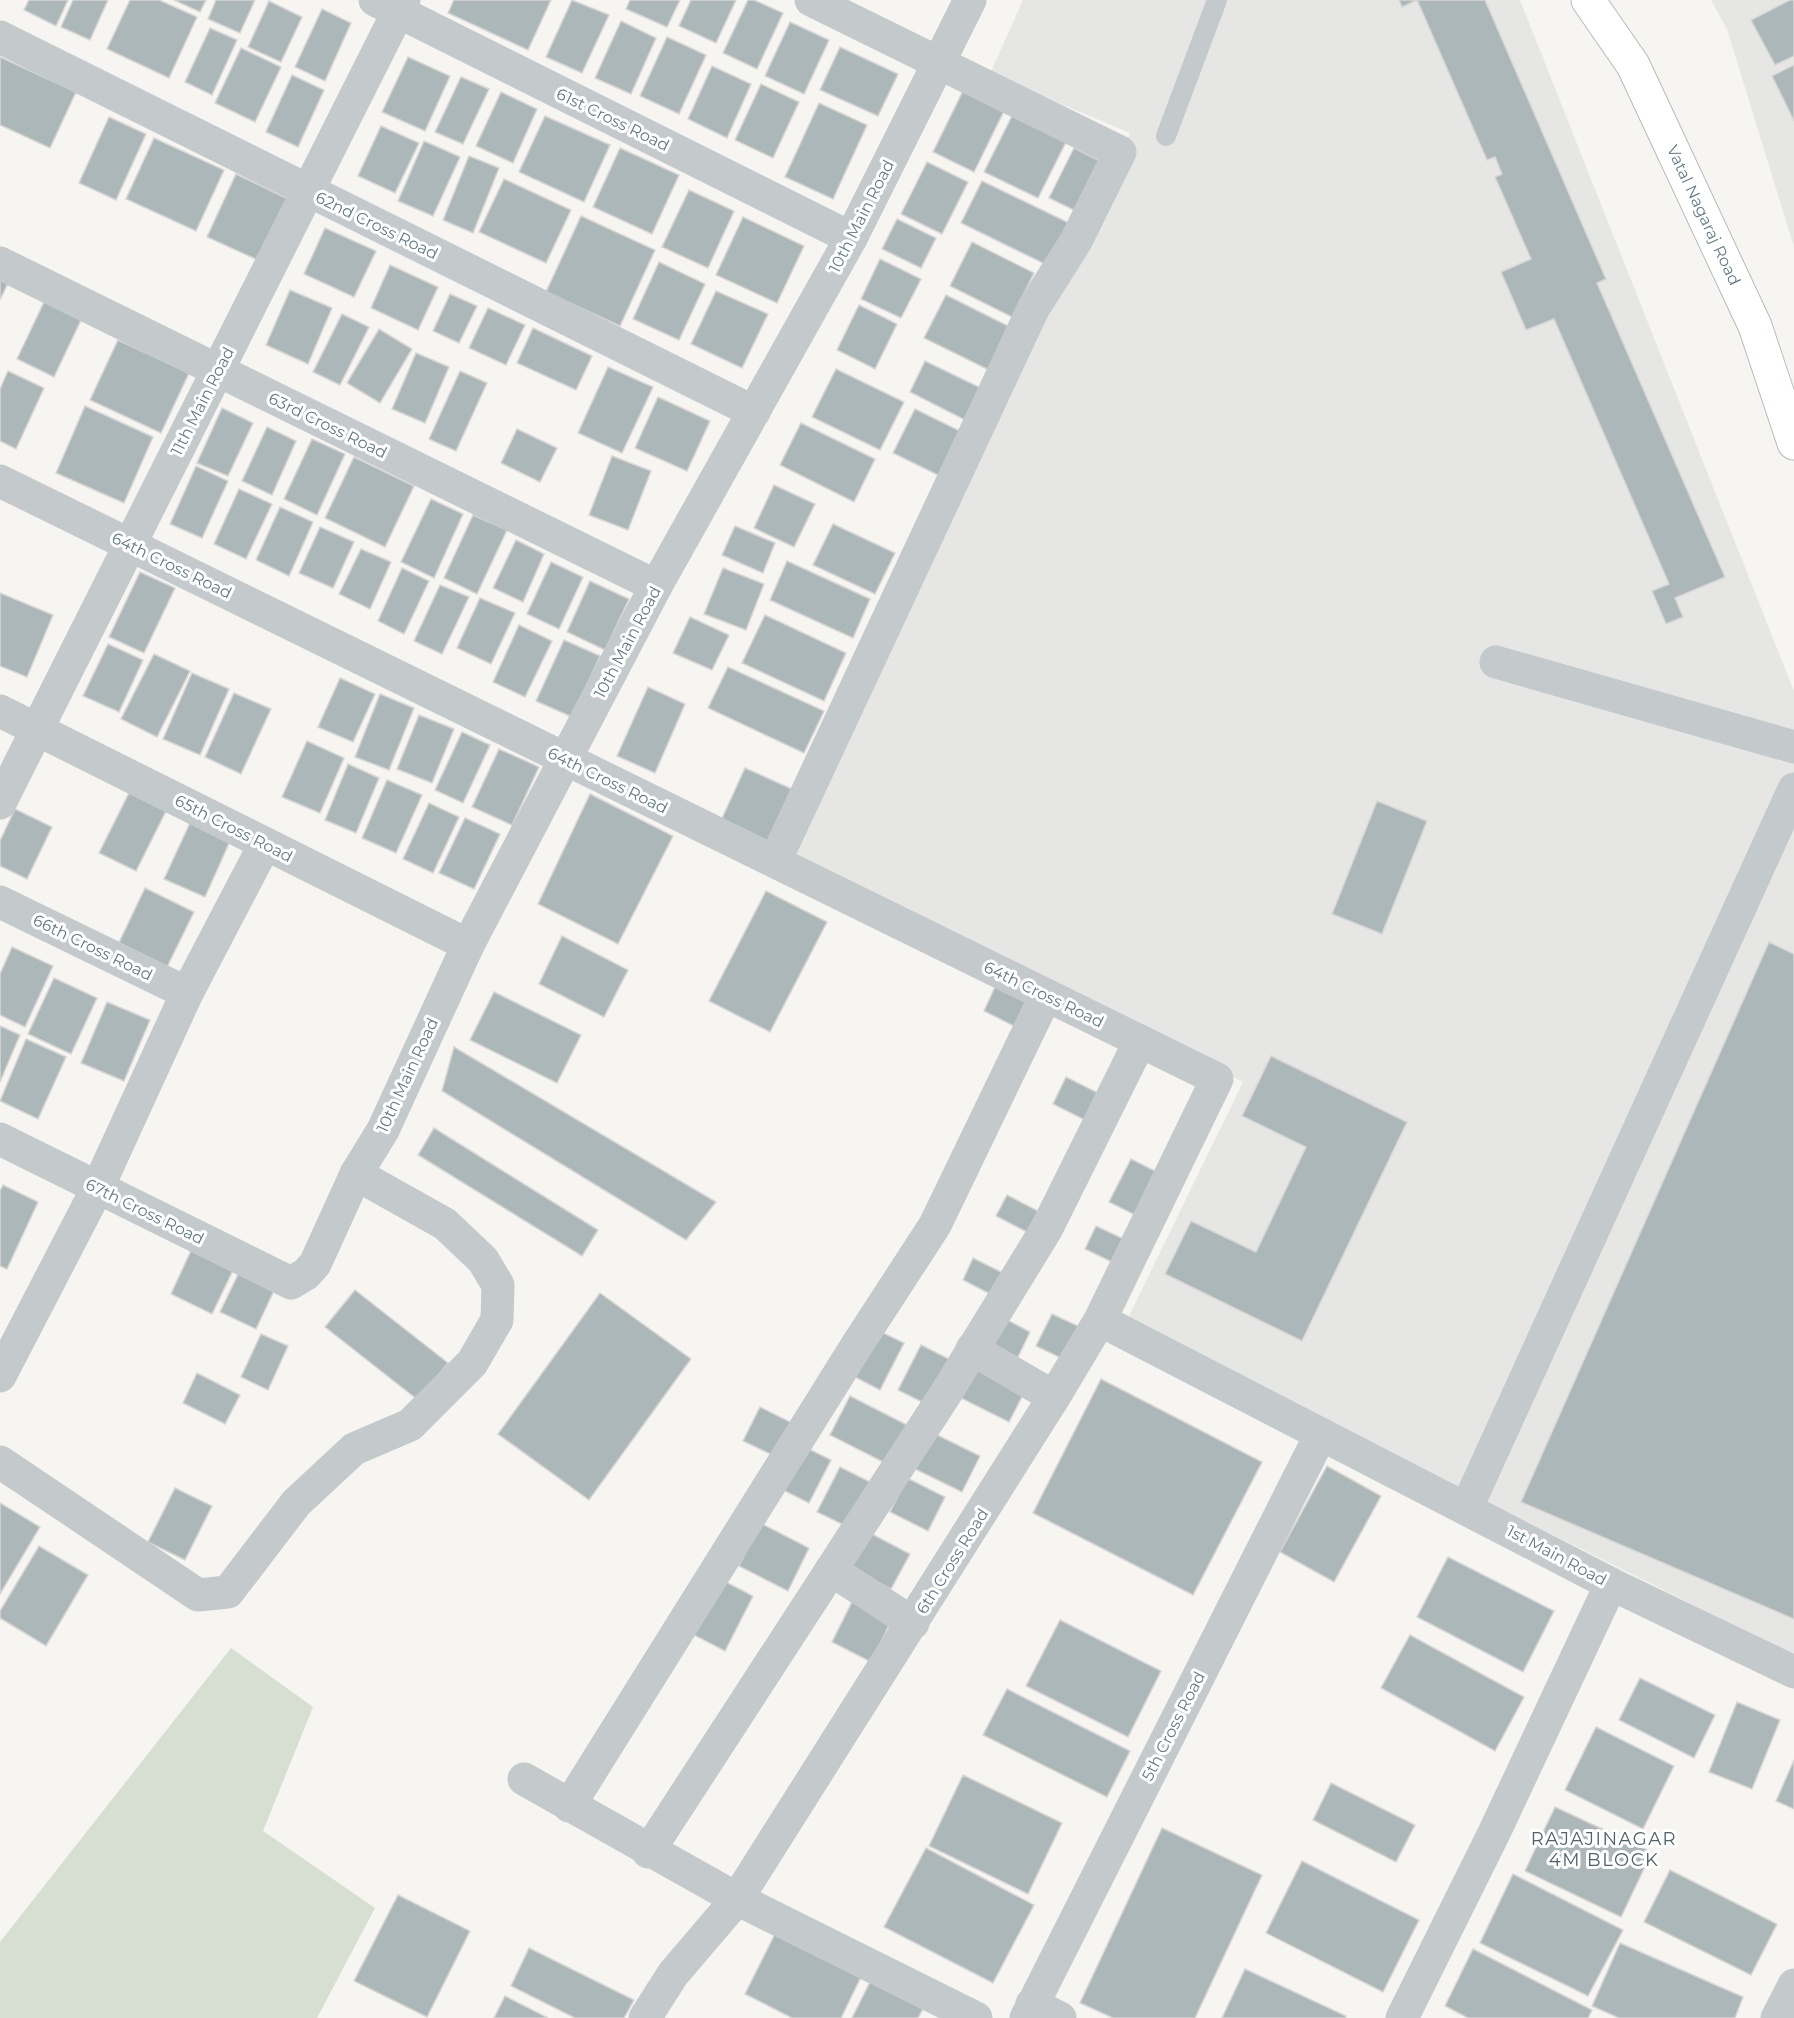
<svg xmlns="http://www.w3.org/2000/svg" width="1794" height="2018" font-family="Montserrat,sans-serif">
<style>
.built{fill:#e6e6e5}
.green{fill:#d7ded2}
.building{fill:#acb7ba;stroke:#d7d6d4;stroke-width:1.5}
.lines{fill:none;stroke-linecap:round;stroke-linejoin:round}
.secondary-casing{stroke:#b4bbbe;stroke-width:35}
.service{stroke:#c4c9cb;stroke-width:20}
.minor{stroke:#c4c9cb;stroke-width:33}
.secondary{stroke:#fff;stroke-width:33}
.labels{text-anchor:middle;stroke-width:6;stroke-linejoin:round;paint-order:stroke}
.street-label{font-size:16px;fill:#617a85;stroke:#fff}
.neighbourhood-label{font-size:18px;letter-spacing:1.5px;fill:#50626a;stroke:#fff}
</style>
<rect width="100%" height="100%" fill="#f6f5f1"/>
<g class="built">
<path d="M1023,0H1520L1794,691V1655L1465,1491L1129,1316L1243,1082L789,850L1130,133L990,74Z"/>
<path d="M1711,0H1794V247L1727,29Z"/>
</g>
<path class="green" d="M231,1648L313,1707L263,1831L375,1908L317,2018H0V1942Z"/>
<g class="building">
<path d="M29,0H68L56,26L24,10Z"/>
<path d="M73,0H108L90,40L61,27Z"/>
<path d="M130,0H159L197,17L169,78L107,49Z"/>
<path d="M174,0H206L200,12Z"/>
<path d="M216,0H255L240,33L208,19Z"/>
<path d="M454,0H551L528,50L448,13Z"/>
<path d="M572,0L609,15L582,73L546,57Z"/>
<path d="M630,0H680L667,27L626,9Z"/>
<path d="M691,0H736L716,43L679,26Z"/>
<path d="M748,0H754L783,13L757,69L723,53Z"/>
<path d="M1399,0H1485L1606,279L1597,283L1725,577L1675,598L1683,617L1666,624L1652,591L1669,584L1554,319L1526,330L1501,272L1531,259L1495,177L1502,174L1495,157L1487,160L1417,0L1402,7Z"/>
<path d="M1790,0H1794V56L1775,65L1751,20Z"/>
<path d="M269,1L302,17L281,62L248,47Z"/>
<path d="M322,9L351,23L325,81L295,67Z"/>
<path d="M621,21L656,38L631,94L595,78Z"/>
<path d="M790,22L829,40L804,94L765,76Z"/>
<path d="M210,28L237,40L212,95L185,82Z"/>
<path d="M667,37L706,55L679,114L640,96Z"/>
<path d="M840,47L898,74L878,116L820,90Z"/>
<path d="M241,48L281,67L255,122L215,103Z"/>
<path d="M0,57L76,92L50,148L0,125Z"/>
<path d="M408,57L450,76L425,131L382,112Z"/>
<path d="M1794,65V121L1772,76Z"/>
<path d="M712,66L751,84L727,138L688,119Z"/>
<path d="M292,75L324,90L298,147L266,132Z"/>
<path d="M461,77L489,89L463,144L435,132Z"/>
<path d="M761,84L799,102L773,158L735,140Z"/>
<path d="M964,89L1005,109L974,172L933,152Z"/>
<path d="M501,92L537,109L513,163L476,146Z"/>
<path d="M819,103L867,125L833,199L785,177Z"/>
<path d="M545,116L610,145L584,202L519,172Z"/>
<path d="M1012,116L1066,142L1038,198L984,172Z"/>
<path d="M109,117L146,134L116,200L79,183Z"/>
<path d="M381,126L419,143L395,193L358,176Z"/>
<path d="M154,138L224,170L196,231L126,199Z"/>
<path d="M424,141L460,157L433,216L398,201Z"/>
<path d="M620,148L679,175L652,234L593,207Z"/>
<path d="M1074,148L1104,163L1080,213L1049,198Z"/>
<path d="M469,156L499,168L473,233L443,220Z"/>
<path d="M927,162L968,182L942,234L901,214Z"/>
<path d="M236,174L288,199L260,261L207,237Z"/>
<path d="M504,179L571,210L546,263L479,232Z"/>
<path d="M982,181L1069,223L1047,265L961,223Z"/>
<path d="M689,190L734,211L708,268L662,247Z"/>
<path d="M581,216L655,250L620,326L546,292Z"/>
<path d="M743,217L804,246L777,303L716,275Z"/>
<path d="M897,219L936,238L921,268L882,249Z"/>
<path d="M325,228L376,251L354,297L304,274Z"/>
<path d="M972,242L1034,273L1012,317L950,286Z"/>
<path d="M880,259L921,279L901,318L861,299Z"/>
<path d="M659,262L705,284L679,340L633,319Z"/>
<path d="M390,265L438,287L418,330L371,308Z"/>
<path d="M0,279L8,283L0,300Z"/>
<path d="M290,290L332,308L308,364L266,345Z"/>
<path d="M716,291L768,314L742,368L691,344Z"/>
<path d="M450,294L477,306L459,343L433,331Z"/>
<path d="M946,295L1014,329L993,372L924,338Z"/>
<path d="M45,300L82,318L54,377L17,359Z"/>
<path d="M859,305L897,324L875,369L837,350Z"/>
<path d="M488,308L525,325L506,365L469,348Z"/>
<path d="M342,314L369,327L340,385L313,372Z"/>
<path d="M533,328L592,356L576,390L517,363Z"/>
<path d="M379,329L412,349L380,403L347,383Z"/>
<path d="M118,340L189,373L161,433L90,400Z"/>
<path d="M416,353L449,367L425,423L392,409Z"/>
<path d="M925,361L983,389L967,421L910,392Z"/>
<path d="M608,367L653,387L622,453L578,433Z"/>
<path d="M836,369L904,402L880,450L812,417Z"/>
<path d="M8,371L44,388L16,449L0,441V389Z"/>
<path d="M460,371L487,383L456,451L429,439Z"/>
<path d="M658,397L710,421L687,471L635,448Z"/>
<path d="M85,406L153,437L124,503L56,473Z"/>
<path d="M222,408L253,423L228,476L197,463Z"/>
<path d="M915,409L966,434L944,478L893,453Z"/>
<path d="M801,423L875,459L854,502L780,465Z"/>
<path d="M267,427L296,441L272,495L242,481Z"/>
<path d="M517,429L557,448L540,482L501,463Z"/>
<path d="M312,439L345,454L317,515L284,499Z"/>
<path d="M612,456L651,471L628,530L589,515Z"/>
<path d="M354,457L414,486L385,547L325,518Z"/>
<path d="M196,466L228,481L202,538L170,524Z"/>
<path d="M774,485L815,504L794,547L754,528Z"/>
<path d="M239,489L272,504L246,559L214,544Z"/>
<path d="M431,499L463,514L434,578L401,562Z"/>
<path d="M280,507L313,522L289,576L256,560Z"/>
<path d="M473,515L507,530L477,594L444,578Z"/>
<path d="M833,524L895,553L875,594L813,565Z"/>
<path d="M735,526L775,543L763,573L722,555Z"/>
<path d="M320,527L354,542L333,588L299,573Z"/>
<path d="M516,540L544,554L523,602L493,588Z"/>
<path d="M361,549L391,562L370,609L339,594Z"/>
<path d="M787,561L870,599L853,638L770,600Z"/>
<path d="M551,562L583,577L559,629L527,614Z"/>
<path d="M402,568L429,581L404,634L378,621Z"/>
<path d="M723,568L764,584L746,630L704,614Z"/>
<path d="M140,572L175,588L144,653L109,637Z"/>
<path d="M590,581L629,599L605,650L567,632Z"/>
<path d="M440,585L469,597L442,654L414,641Z"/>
<path d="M0,593L53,615L27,677L0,666Z"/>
<path d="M480,598L515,613L491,664L457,648Z"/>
<path d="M765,615L846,653L824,701L742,663Z"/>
<path d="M690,617L729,635L712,670L673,653Z"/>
<path d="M519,625L552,641L525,697L493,682Z"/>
<path d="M564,640L600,656L572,717L536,701Z"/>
<path d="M108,644L143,660L119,712L83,696Z"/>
<path d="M154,654L190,671L157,737L121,719Z"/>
<path d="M728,667L824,711L804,753L708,708Z"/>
<path d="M192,673L229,689L200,755L163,739Z"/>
<path d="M340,678L375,694L353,742L318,727Z"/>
<path d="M648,687L685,704L655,773L617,756Z"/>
<path d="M234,693L271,709L241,774L205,757Z"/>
<path d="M380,694L414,708L389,770L355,757Z"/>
<path d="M419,715L454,729L432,783L397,769Z"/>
<path d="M462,732L490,745L463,803L435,790Z"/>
<path d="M307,741L344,758L320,813L282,797Z"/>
<path d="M499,749L539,767L512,825L472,807Z"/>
<path d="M348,764L379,778L356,833L325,820Z"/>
<path d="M745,768L794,790L769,847L719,825Z"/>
<path d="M387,780L422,795L396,853L362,838Z"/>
<path d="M131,789L168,807L136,871L99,853Z"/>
<path d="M590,794L673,836L618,944L538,904Z"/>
<path d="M1377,801L1427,821L1382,934L1332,914Z"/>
<path d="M429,803L459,817L433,873L403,859Z"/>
<path d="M15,809L52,827L27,879L0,866V841Z"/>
<path d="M465,818L500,834L474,889L439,873Z"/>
<path d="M190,823L230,841L205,897L164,879Z"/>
<path d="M145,888L194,912L164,973L116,949Z"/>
<path d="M766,891L827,922L770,1032L709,1001Z"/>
<path d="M562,936L628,970L604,1017L539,984Z"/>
<path d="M1769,942L1794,954V1619L1521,1502Z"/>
<path d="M12,947L53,966L25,1027L0,1015V974Z"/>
<path d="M54,978L97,998L71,1054L28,1034Z"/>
<path d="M995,987L1038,1008L1026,1032L984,1011Z"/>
<path d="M494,992L581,1035L557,1083L470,1040Z"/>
<path d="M107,1002L150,1020L124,1081L81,1063Z"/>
<path d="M0,1026L20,1035L0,1082Z"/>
<path d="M26,1039L66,1057L38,1119L0,1101Z"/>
<path d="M454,1047L716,1202L686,1240L442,1091Z"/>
<path d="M1271,1056L1407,1122L1302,1341L1165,1274L1191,1221L1256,1252L1306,1147L1242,1116Z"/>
<path d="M1066,1077L1100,1094L1087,1121L1053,1104Z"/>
<path d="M434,1128L598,1230L582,1256L418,1155Z"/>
<path d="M1131,1159L1163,1175L1141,1218L1109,1202Z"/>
<path d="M3,1185L38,1202L7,1269L0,1266V1191Z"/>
<path d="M1007,1195L1038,1211L1027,1232L996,1216Z"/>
<path d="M1096,1226L1128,1241L1116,1264L1085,1249Z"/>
<path d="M195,1242L237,1262L212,1314L171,1294Z"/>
<path d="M973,1258L1011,1277L1000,1299L963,1280Z"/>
<path d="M243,1264L278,1282L256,1329L220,1312Z"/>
<path d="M355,1290L448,1363L418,1400L325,1327Z"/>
<path d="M600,1293L691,1359L589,1500L498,1434Z"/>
<path d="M1052,1314L1080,1327L1063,1359L1036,1346Z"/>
<path d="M1000,1316L1030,1332L1015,1363L984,1347Z"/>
<path d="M875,1329L904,1343L880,1390L851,1375Z"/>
<path d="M261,1334L288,1346L268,1390L241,1377Z"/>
<path d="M921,1345L949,1359L926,1404L898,1390Z"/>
<path d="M969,1363L1025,1391L1009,1422L953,1394Z"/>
<path d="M197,1373L240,1395L225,1424L183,1403Z"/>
<path d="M1101,1379L1262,1462L1193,1595L1033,1513Z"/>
<path d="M850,1396L909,1426L889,1465L830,1435Z"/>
<path d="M760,1407L798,1426L781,1459L743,1441Z"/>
<path d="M929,1431L980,1456L962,1492L911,1467Z"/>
<path d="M803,1446L831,1460L809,1503L781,1489Z"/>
<path d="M1327,1466L1381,1496L1334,1582L1280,1552Z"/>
<path d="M840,1467L870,1482L848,1527L817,1512Z"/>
<path d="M907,1478L945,1497L928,1531L890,1512Z"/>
<path d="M175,1488L212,1506L185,1560L148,1542Z"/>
<path d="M0,1503L40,1527L0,1594Z"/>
<path d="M760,1523L809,1548L788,1591L739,1566Z"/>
<path d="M868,1532L910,1554L891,1589L850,1568Z"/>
<path d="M39,1546L88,1575L46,1646L0,1618V1611Z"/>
<path d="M1448,1557L1554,1611L1523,1672L1417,1617Z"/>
<path d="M720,1579L753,1596L725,1651L692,1634Z"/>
<path d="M853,1600L892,1619L871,1662L832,1642Z"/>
<path d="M1060,1620L1161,1671L1128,1737L1026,1686Z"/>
<path d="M1410,1635L1524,1697L1495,1751L1381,1688Z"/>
<path d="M1640,1678L1715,1715L1694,1758L1619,1720Z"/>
<path d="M1007,1689L1130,1751L1107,1797L983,1735Z"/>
<path d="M1737,1702L1780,1720L1752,1789L1709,1772Z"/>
<path d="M1596,1727L1674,1766L1643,1829L1565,1790Z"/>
<path d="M1794,1760V1809L1776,1801Z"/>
<path d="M963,1775L1062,1823L1028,1894L929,1846Z"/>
<path d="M1331,1783L1415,1825L1396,1862L1313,1820Z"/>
<path d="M1555,1807L1652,1852L1621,1917L1525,1871Z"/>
<path d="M1162,1828L1262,1875L1195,2018H1113L1080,2003Z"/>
<path d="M926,1848L1034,1905L993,1983L884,1927Z"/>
<path d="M1302,1861L1419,1920L1383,1992L1266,1933Z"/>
<path d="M1670,1870L1777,1924L1751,1975L1644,1922Z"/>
<path d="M1513,1874L1623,1930L1588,1996L1480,1943Z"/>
<path d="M398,1895L470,1931L427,2017L354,1981Z"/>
<path d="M776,1932L862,1975L841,2018H792L745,1994Z"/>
<path d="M1620,1943L1743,1997L1735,2018H1619L1592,2006Z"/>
<path d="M529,1948L634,2000L624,2018H575L511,1986Z"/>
<path d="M1473,1949L1592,2010L1588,2018H1468L1445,2006Z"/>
<path d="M1245,1969L1346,2016L1345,2018H1222Z"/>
<path d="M872,1978L925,2005L918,2018H852Z"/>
<path d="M505,1996L548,2018H494Z"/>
</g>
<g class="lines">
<g class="secondary-casing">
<path id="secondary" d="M1588,0L1633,65L1755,326L1794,443"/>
</g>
<path class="service" d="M1166,136L1217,0"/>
<g class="minor">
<path d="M375,0L851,238"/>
<path d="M0,37L754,412"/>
<path d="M0,263L656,586"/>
<path d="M0,481L1217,1079L1100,1320L1054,1397L737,1899L673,1974L645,2018"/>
<path d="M1496,662L1794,747"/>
<path d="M0,711L468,945"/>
<path d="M0,803L404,0"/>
<path d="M775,861L1033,309L1076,241L1120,152L811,0"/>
<path d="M0,902L187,993"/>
<path d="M0,1139L291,1283L306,1274L315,1264L356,1174L383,1130L468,945L656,586L851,238L970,0"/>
<path d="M1100,1320L1611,1584L1794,1672"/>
<path d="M972,1349L1054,1397"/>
<path d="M0,1376L98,1187L187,993L265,844"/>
<path d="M0,1462L198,1595L228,1592L296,1503L354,1449L410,1425L472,1363L497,1320L498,1285L483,1260L445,1224L356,1174"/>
<path d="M1467,1507L1794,789"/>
<path d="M831,1570L913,1623"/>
<path d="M524,1779L737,1899L976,2018"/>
<path d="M569,1806L857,1345L935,1225L1046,995"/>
<path d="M648,1852L948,1390L1047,1228L1140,1041"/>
<path d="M1032,2004L1060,2018"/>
<path d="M1026,2018L1321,1434"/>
<path d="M1402,2018L1494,1833L1611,1584"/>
<path d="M1777,2018L1794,1985"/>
</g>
<use href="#secondary" class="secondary"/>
</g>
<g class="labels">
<g class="street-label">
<text transform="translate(613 119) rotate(26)" y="6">61st Cross Road</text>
<text transform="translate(1704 215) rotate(65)" y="6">Vatal Nagaraj Road</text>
<text transform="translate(861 216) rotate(-63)" y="6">10th Main Road</text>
<text transform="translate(377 225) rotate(26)" y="6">62nd Cross Road</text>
<text transform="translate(202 401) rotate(-63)" y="6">11th Main Road</text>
<text transform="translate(328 425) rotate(26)" y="6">63rd Cross Road</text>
<text transform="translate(172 565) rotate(26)" y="6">64th Cross Road</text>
<text transform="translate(627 642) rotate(-62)" y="6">10th Main Road</text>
<text transform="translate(608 780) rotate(26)" y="6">64th Cross Road</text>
<text transform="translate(234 828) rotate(27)" y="6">65th Cross Road</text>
<text transform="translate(93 947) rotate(26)" y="6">66th Cross Road</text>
<text transform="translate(1044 994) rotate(26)" y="6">64th Cross Road</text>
<text transform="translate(407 1075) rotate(-65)" y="6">10th Main Road</text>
<text transform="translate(145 1211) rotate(26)" y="6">67th Cross Road</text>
<text transform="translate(1557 1555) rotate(28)" y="6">1st Main Road</text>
<text transform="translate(952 1561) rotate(-58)" y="6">6th Cross Road</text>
<text transform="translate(1173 1726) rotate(-63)" y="6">5th Cross Road</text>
</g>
<g class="neighbourhood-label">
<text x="1604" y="1845">RAJAJINAGAR<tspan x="1604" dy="21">4M BLOCK</tspan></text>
</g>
</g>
</svg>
